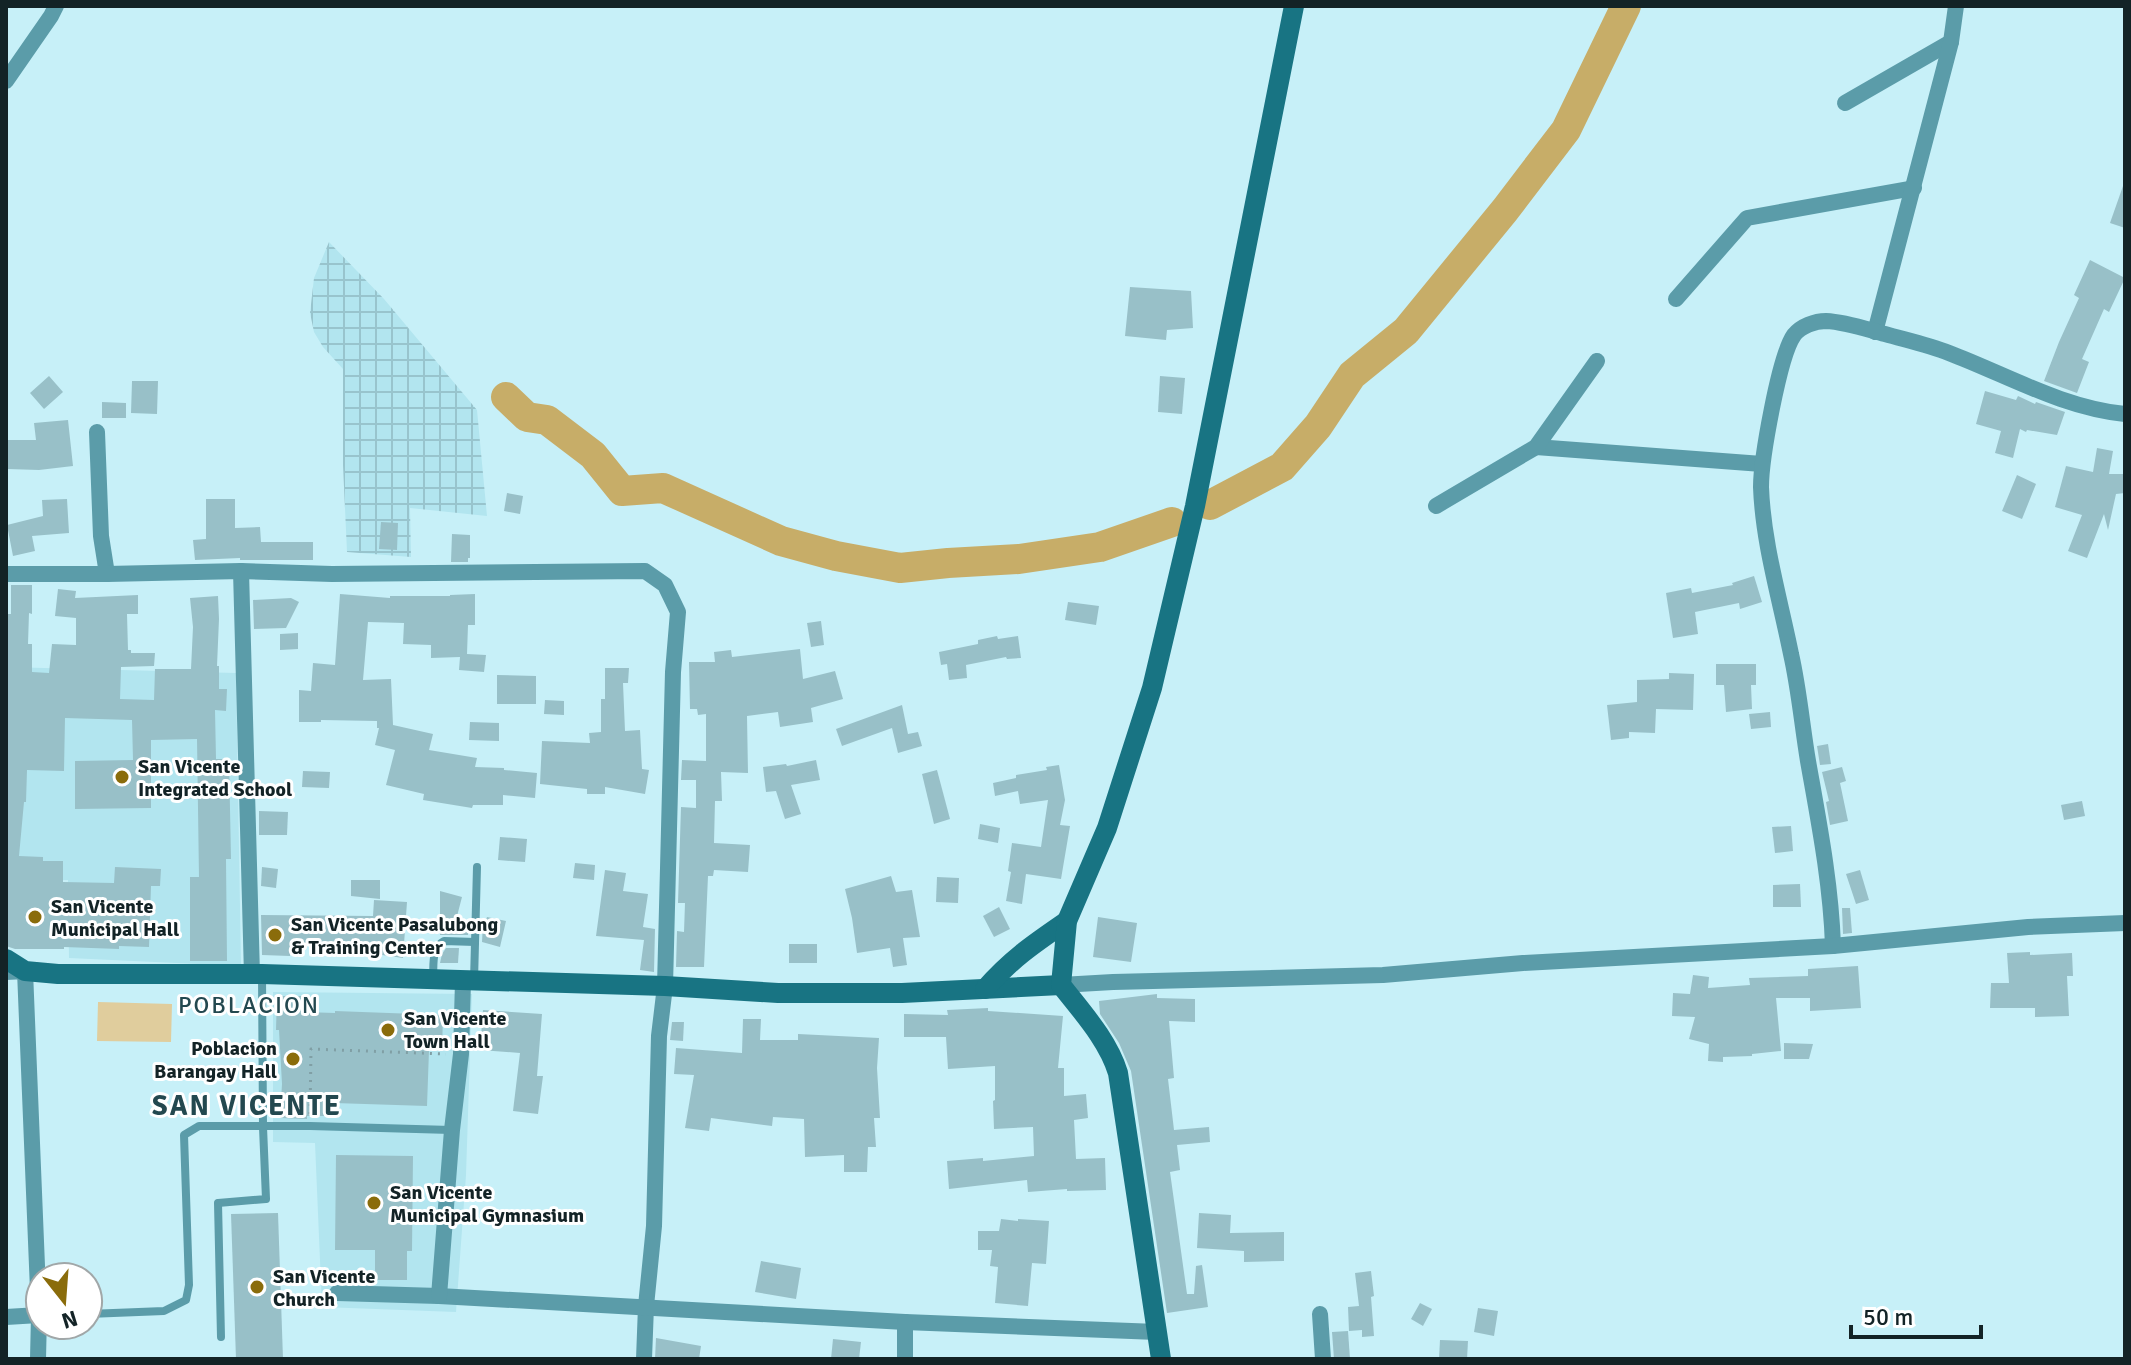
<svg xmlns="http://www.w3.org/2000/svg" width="2131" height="1365" font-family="Signika,sans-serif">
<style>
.built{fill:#b2e5ef}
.industrial{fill:url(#industrial-grid)}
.pitch{fill:#e0cd9d}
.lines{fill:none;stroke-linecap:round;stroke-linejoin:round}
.river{stroke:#c7ad68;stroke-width:30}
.building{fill:#98c0c8}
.path{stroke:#809fa5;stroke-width:3;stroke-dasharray:2 6;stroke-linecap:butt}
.lane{stroke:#5b9ca9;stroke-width:8}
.street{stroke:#5b9ca9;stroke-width:16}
.secondary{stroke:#187483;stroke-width:20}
.poi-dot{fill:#8a6c0b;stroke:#fff;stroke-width:3}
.labels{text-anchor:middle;stroke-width:6;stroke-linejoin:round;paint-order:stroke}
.poi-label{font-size:20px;font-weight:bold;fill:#132326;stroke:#fff;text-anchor:start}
.quarter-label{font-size:24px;letter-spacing:2px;fill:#23484f;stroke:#fff}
.district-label{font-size:28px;font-weight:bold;letter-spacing:2px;fill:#23484f;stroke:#fff}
</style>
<defs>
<pattern id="industrial-grid" width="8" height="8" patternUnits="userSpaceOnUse" patternTransform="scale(2)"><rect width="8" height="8" fill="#b2e5ef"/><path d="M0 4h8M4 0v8" fill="none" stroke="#98c4cd"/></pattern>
</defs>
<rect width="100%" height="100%" fill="#c7f0f8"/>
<g class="built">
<path d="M6,667L236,673L241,966L69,958L68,880L6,881Z"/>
<path d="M273,992L472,994L466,1175L456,1312L322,1307L315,1143L273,1142Z"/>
</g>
<path class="industrial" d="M329,242L384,299L477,410L487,516L410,508L411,557L347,552L343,465V369L323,347L314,332L310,313L314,278Z"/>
<path class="pitch" d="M98,1002L172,1004L171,1042L97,1041Z"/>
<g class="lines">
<g class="river">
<path d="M506,397L527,417L547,420L593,455L622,491L663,488L781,541L836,556L900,568L948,563L1019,559L1100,547L1172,522"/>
<path d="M1210,505L1282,467L1318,426L1352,375L1406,331L1505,210L1566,130L1626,6"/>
</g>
</g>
<g class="building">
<path d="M2123,186L2125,187V228L2110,223Z"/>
<path d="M2090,260L2125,278L2109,312L2104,309L2082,359L2089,362L2077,393L2044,381L2059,342L2079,298L2074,295Z"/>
<path d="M1130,287L1191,291L1193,328L1167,330L1166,340L1125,336Z"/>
<path d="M49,376L63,392L44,409L30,393Z"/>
<path d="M1160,376L1185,378L1182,414L1158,412Z"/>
<path d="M132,381H158L157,414L131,413Z"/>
<path d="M1985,391L2016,400L2018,396L2035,404L2036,402L2065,412L2057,435L2027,430L2026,432L2020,429L2013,458L1995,453L2001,431L1976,424Z"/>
<path d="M102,402L126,403V418H102Z"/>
<path d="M68,420L73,466L39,470L7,469L6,440H36L34,423Z"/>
<path d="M2097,448L2113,451L2109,474H2125V493L2116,494L2108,530L2104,514L2087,558L2068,551L2082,515L2055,507L2066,466L2093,472Z"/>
<path d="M2017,475L2036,484L2022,519L2002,511Z"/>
<path d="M507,493L523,496L520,514L504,511Z"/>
<path d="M67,499L69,533L32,536L35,551L13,556L7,525L43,516L42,500Z"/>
<path d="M206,499H235V528L260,527L261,542H313V560H240V558L195,560L193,540L206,539Z"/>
<path d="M381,522L398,523L397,550L379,549Z"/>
<path d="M452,534L470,535V558H468V562H451Z"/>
<path d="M1754,576L1762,602L1740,609L1739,603L1695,612L1698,634L1673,638L1666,593L1691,588L1692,593L1733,585L1732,583Z"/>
<path d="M11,585H32V614L29,613L28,644H32V672L49,673L52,644L76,645V618L55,616L58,589L76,591L75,598L138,595V614H127L128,650H131V653H155L154,666L121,667L120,699L154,700L155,669H191L193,627L190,598L218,596L219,619L217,666H219V689H227L226,711L215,710L216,759H229L231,859H226L227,961H190V877H199L197,739L151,740V808L75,809V761L133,760L132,720L65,718L64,771L27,770L26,802H24L19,856L43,857V861H63V882L114,883L115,867L161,869L160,886H151L149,947L119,946V949L64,947V949H15L6,946V614H11Z"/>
<path d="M340,594L390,598V596H450V595L475,594V625H468L467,654L486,655L484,672L459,670L460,657L431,658V645L403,644L404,623L368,622L363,680L391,679L393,725L433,734L429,750L477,758L475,767L504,768V770L537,773L535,798L503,795V805H473L472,808L423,800L424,794L386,785L395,750L375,745L379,728H377V721L321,720V722H299V690L311,691L313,663L335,665Z"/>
<path d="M291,598L299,602L286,628L254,629L253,600Z"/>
<path d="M1068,602L1099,606L1096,625L1065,620Z"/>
<path d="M821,621L824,645L811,647L807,623Z"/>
<path d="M298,633V649L280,650V634Z"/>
<path d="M997,636L998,639L1018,636L1021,658L1007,659L1006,657L966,665L967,678L949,680L947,664L941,665L939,652L978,644V640Z"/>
<path d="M800,649L803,679L835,671L843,699L811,708L813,722L780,727L778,712L747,716L748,773L721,772L722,801H715L714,843L750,845L748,872L714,870L713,876H708L704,967H676L677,931L684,932L685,903H678L681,807L696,808V780H681L682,760L706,761V714L698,715L697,709H690L689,662H715L714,652L731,650L732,657Z"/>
<path d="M1716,664H1756V685H1751L1752,709L1726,712L1724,685H1716Z"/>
<path d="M605,668H629L628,683H623L625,731L640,730L642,769L649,770L645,794L605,787V794H587V789L540,784L542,741L590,743L589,733L601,732V699H605Z"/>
<path d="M1669,673L1694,674L1693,710L1656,709L1655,733L1629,732V738L1611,740L1607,705L1637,702V680L1669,679Z"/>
<path d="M497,675L536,676V704H497Z"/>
<path d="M545,700L564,701V715L544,714Z"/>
<path d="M902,705L908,734L918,732L922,746L898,753L892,728L842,746L836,729Z"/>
<path d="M1770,712L1771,727L1751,729L1749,714Z"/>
<path d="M470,722L499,723V741L469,740Z"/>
<path d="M1828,744L1831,764L1820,765L1817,746Z"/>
<path d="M816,760L820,780L791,785L801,814L785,819L776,791L766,792L763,767L786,764L787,766Z"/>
<path d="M1059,765L1065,800L1060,825L1070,826L1061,879L1026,874L1022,904L1006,901L1011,872L1008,871L1012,843L1041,847L1048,800L1020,804L1018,791L995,796L993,783L1016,778V775L1047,770L1046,767Z"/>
<path d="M1842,767L1846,781L1840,783L1848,821L1830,825L1826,802L1829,801L1822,772Z"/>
<path d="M937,770L950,819L934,824L922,774Z"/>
<path d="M303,771L330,772L329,788L302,787Z"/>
<path d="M2082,801L2085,816L2064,820L2061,805Z"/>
<path d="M259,811L288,812L287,835H259Z"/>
<path d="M980,824L1000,828L998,843L978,839Z"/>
<path d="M1791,826L1793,851L1775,853L1772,827Z"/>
<path d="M500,837L527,839L525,862L498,860Z"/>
<path d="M575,863L595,865L594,880L573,878Z"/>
<path d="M262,867L278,869L276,888L261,886Z"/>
<path d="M605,870L626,873L623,891L648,894L643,927L655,929L654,972L640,970L644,940L596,936Z"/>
<path d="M1860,870L1869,900L1856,904L1846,874Z"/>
<path d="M891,876L896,892L912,890L920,937L903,938L907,965L893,967L890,948L857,953L852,918L845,889Z"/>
<path d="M937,877L959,878L958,903L936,902Z"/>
<path d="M351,880H380V899L351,896Z"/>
<path d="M1800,884L1801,907H1773V885Z"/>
<path d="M440,891L462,897L456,920L469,921L468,935H440Z"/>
<path d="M374,900L407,902L403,958L382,955V953L290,941V956L262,955L261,915L373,916Z"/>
<path d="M999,907L1010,929L994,937L983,916Z"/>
<path d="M1842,908H1850L1852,933L1843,934Z"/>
<path d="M487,917L506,921L500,947L482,942L483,923H485Z"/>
<path d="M1098,917L1137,923L1131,962L1093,957Z"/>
<rect x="789" y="944" width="28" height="19"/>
<path d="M446,948H459L458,963H440L442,954Z"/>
<path d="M2030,952V955L2072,953L2073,976H2067L2069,1016L2035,1017V1008H1990L1991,983H2009L2007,953Z"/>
<path d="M1858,966L1861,1008L1810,1011V998H1776L1781,1051L1752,1054V1056L1723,1057V1062L1708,1061L1709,1044L1689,1039L1695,1017L1672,1016L1673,993L1690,994L1693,975L1709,977L1708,988L1750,985L1749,978L1808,976V969Z"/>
<path d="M1157,994V998L1195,999V1022L1169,1021L1174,1078L1168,1079L1174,1130L1209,1127L1210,1142L1177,1145L1180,1170L1170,1172L1187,1294H1194L1196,1266L1202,1265L1208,1307L1167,1313L1131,1071L1119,1043L1100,1014L1099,1001Z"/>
<path d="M277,996H304V1012L335,1013V1011L443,1015L442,1050H429L427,1106L334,1103V1116H307V1119L280,1118L282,1084L279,1030H276Z"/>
<path d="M988,1008V1011L1063,1016L1058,1068H1064V1096L1086,1094L1088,1118L1074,1120L1076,1159L1105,1158L1106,1190L1067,1191V1189L1028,1192L1027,1180L949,1189L947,1161L983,1158V1161L1034,1156L1033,1127L994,1129L993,1101L995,1100V1066L948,1069L946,1037H904V1014L948,1015L947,1010Z"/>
<path d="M483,1010L542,1014L537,1076H543L538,1114L513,1111L520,1053L480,1050Z"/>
<path d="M743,1019H761L760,1040H798V1034L879,1038L877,1068L880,1118H874L876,1147H868L867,1172H844V1155L805,1157L804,1119L773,1117L772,1126L711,1118L709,1131L685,1128L694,1075L674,1074L676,1048L742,1053Z"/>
<path d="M672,1022H684L683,1041L670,1040Z"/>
<path d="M1784,1043L1813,1044L1809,1059H1784Z"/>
<path d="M336,1155L413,1156L412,1251H407V1280H375V1250H335Z"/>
<path d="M278,1213L283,1359H236L231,1214Z"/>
<path d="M1199,1213L1231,1215L1230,1233L1284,1232V1261L1244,1262V1251L1197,1248Z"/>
<path d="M1001,1219L1018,1221V1219L1049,1221L1046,1264L1032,1263L1028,1306L995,1303L998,1267L990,1266L992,1250H978V1231H999Z"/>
<path d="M761,1261L801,1268L796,1299L755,1292Z"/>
<path d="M1371,1271L1374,1296L1371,1297L1374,1336L1362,1337V1330L1349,1331L1348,1307L1359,1306L1355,1273Z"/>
<path d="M1420,1303L1432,1309L1423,1326L1411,1319Z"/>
<path d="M1478,1308L1498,1311L1494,1336L1474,1332Z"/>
<path d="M1348,1331L1350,1359H1334L1332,1332Z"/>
<path d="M656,1338L701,1346L699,1359H655Z"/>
<path d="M833,1339L861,1342L859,1359H831Z"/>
<path d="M1440,1340L1468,1341L1467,1359H1439Z"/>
</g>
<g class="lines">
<path class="path" d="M310,1114L311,1049L446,1054"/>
<g class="lane">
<path d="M433,977C434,964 431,948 444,941L475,942"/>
<path d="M474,981L477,867"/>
<path d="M88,1314L164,1311L186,1300L189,1285L184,1135L199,1126H310L451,1130"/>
<path d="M221,1337L218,1203L266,1199L263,1127L262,974"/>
</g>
<g class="street">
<path d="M6,81L51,16L56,6"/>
<path d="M1845,103L1951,42"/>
<path d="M1676,299L1747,218L1914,188"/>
<path d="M1875,332L1951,42L1956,6"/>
<path d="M97,432L101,536L107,574"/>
<path d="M1536,447L1762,464"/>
<path d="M1436,506L1536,447L1597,361"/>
<path d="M241,571L252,975"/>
<path d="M6,574H107L241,571L332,574L645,571L665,585L678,612L673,672L665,986L659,1036L654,1226L646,1306L644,1359"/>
<path d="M1833,946C1831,884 1819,823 1808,761C1802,725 1799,689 1791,654C1780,599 1763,543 1761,487C1761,460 1779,356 1794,335C1801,326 1815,321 1826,321C1846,322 1866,329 1885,334C1906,340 1929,345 1949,353C2007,375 2063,408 2125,414"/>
<path d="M6,972L25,971L39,1315L38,1359"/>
<path d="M1061,985L1113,982L1383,975L1523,963L1833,946L2028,927L2125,923"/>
<path d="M337,1293L439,1296L905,1322L1157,1332"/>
<path d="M439,1296L452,1130L461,1054L463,981"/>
<path d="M1320,1314L1323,1359"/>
<path d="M6,1317L39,1315"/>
<path d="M905,1322V1359"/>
</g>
<g class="secondary">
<path d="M6,959L25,971L58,974H262L665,986L778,993H902L1061,985"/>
<path d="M985,989C1011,959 1035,943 1067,921"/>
<path d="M1161,1359L1118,1073C1108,1040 1082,1012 1061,985L1067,921L1107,828L1152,688L1195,506L1294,6"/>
</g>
</g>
<g class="poi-dot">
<circle cx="122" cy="777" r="8"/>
<circle cx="35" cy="917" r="8"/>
<circle cx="275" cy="935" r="8"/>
<circle cx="388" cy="1030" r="8"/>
<circle cx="293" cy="1059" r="8"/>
<circle cx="374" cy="1203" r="8"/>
<circle cx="257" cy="1287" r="8"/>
</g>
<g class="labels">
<g class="poi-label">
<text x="138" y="773">San Vicente<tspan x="138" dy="23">Integrated School</tspan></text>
<text x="51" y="913">San Vicente<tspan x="51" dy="23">Municipal Hall</tspan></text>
<text x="291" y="931">San Vicente Pasalubong<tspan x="291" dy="23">&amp; Training Center</tspan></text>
<text x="404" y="1025">San Vicente<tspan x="404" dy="23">Town Hall</tspan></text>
<text x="277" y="1055" text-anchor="end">Poblacion<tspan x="277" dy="23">Barangay Hall</tspan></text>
<text x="390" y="1199">San Vicente<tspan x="390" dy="23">Municipal Gymnasium</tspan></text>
<text x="273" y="1283">San Vicente<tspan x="273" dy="23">Church</tspan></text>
</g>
<g class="quarter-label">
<text x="249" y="1013">POBLACION</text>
</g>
<g class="district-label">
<text x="247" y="1115">SAN VICENTE</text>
</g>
</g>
<rect width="2131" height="1365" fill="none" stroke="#132326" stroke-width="16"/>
<g transform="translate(64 1301) rotate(163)"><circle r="38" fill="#ffffff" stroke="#a1a7a8" stroke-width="2"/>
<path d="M0-6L14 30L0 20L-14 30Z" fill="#8a6c0b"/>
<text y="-12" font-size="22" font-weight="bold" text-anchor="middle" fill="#132326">N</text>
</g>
<path d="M1851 1325v12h130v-12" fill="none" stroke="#132326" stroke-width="4"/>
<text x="1863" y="1325" font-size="24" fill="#132326" stroke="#ffffff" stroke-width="6" paint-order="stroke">50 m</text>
</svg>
